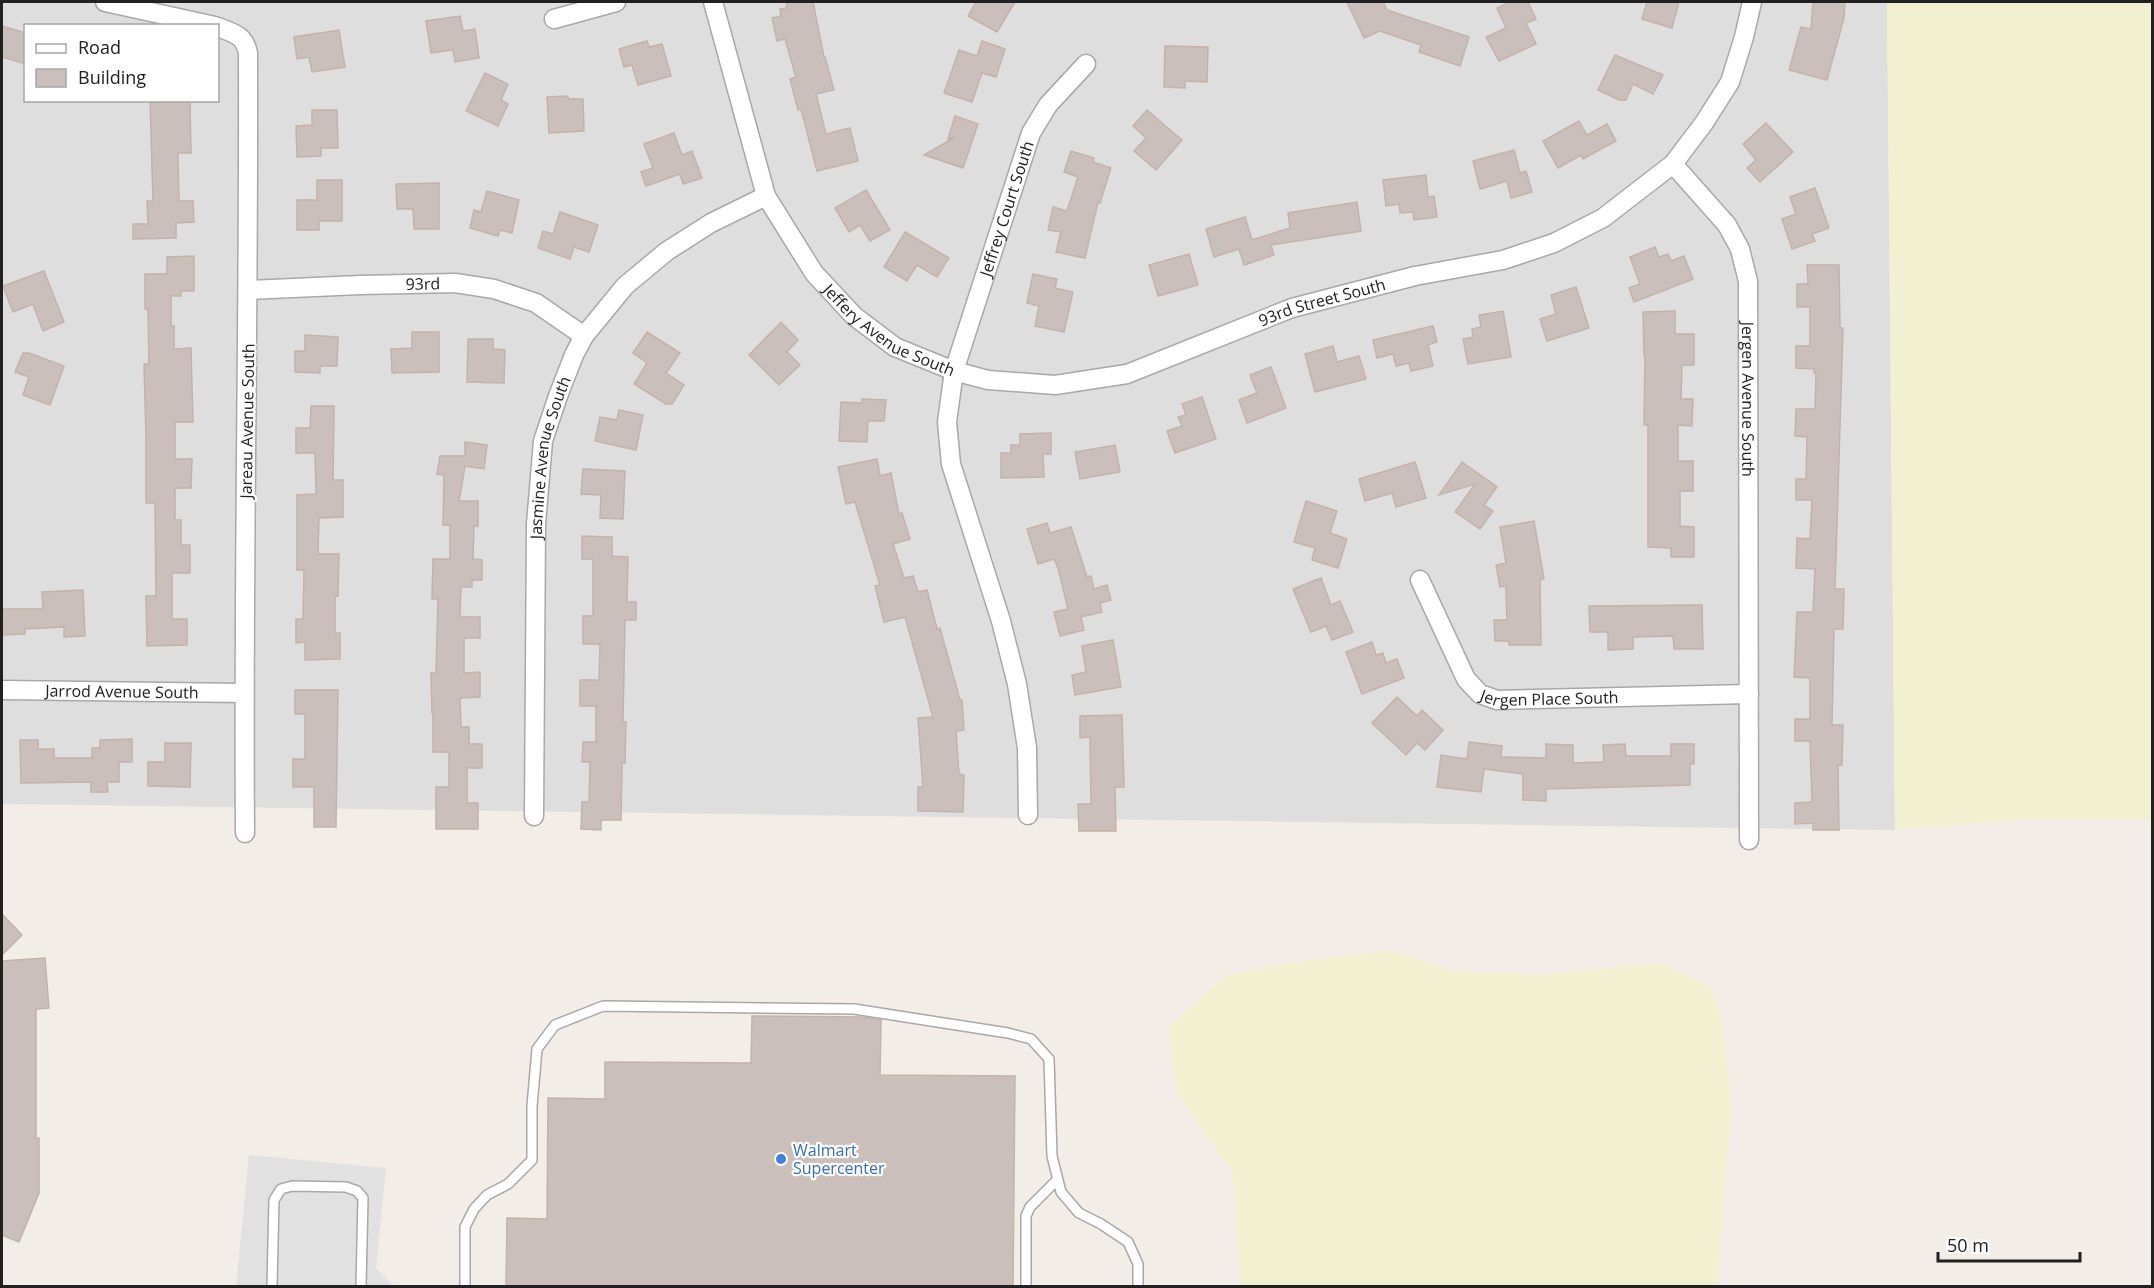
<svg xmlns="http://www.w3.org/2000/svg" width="2154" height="1288" font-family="'Open Sans',sans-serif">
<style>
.residential{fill:#dfdede;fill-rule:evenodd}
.farmland{fill:#f1f1d2}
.parking{fill:#e1e1e1}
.building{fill:#cabfba;stroke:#c5b2a8;stroke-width:1.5}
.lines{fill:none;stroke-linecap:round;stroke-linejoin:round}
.lane-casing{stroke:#a8a8a8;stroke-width:12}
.street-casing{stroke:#a8a8a8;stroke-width:21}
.lane{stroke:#fff;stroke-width:9}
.street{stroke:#fff;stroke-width:18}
.shop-dot{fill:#3f7fe0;stroke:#fff;stroke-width:2}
.labels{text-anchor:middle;stroke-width:4.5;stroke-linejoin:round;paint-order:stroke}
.street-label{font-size:16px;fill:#212121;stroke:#fff}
.shop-label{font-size:16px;fill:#366cbe;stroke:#fff;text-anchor:start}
</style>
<rect width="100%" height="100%" fill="#f2ede7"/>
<path class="residential" d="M2,2H1887L1895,830L2,804ZM26,26H218V100H26Z"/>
<g class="farmland">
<path d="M1887,2H2152V819H2030L1895,830Z"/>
<path d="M1391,950L1449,970L1535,975L1661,963L1710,986L1723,1026L1732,1104L1717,1286H1241L1236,1205L1232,1172L1178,1095L1168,1026L1227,975L1303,961Z"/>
</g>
<path class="parking" d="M249,1155L386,1168L376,1268L394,1286H236Z"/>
<g class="building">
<path d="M786,2H813L824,57H825L834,90L816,94L826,134L850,128L858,161L817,171L801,109L798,110L790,79L796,77L785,39L777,41L772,18L781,16L780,9L787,8Z"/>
<path d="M976,2H1015L997,32L968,16Z"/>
<path d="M1347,2H1383L1387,10L1469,37L1460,66L1419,52L1421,45L1380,31L1364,38Z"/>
<path d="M1510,2H1528L1536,19L1526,23L1536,44L1499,61L1486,37L1506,28L1497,8Z"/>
<path d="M1647,2H1679L1672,28L1642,19Z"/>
<path d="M1813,2H1845L1844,18L1827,80L1789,70L1801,27L1811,29Z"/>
<path d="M460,16L463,31L475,29L479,58L455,62L453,50L431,53L426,21Z"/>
<path d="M2,26L26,33V64L2,57Z"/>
<path d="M339,30L345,67L312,72L309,57L297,59L294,37Z"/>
<path d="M647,41L649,47L662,44L671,76L638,85L632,65L624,67L619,49Z"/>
<path d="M982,41L1005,49L996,77L982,73L972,102L944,93L959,50L977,56Z"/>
<path d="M1165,46L1208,47L1207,82L1185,81V88L1164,87Z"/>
<path d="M1615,55L1663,75L1653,94L1633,84L1626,100H1619L1598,90Z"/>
<path d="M485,73L508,84L501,100L508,104L498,126L466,111Z"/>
<path d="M568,96V99H583L584,131L549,133L547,97Z"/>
<path d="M150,100H190L191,153H178L179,201H193L194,222L176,223V238L133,239V224H148L147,201H153Z"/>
<path d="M312,110H337L338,148H321V156L297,157L296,126L312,125Z"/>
<path d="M1147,110L1182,140L1156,170L1134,151L1146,138L1133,126Z"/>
<path d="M955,116L978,124L963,168L924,155L955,137L948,139Z"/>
<path d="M1579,121L1587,135L1607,124L1616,141L1583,159L1581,155L1558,168L1543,141Z"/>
<path d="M1766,123L1793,152L1760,182L1747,168L1756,160L1743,144Z"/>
<path d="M674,133L682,155L692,151L702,178L683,184L680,174L646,186L641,172L653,168L644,144Z"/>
<path d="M1514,150L1520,173L1526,171L1532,192L1511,198L1507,181L1480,189L1473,161Z"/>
<path d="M1071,151L1094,158L1093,162L1111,168L1100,203L1098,202L1085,258L1056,252L1061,232L1048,230L1053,207L1067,211L1078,177L1064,172Z"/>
<path d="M1426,175L1428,197L1434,196L1437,217L1414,220L1413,212L1400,213L1399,204L1386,206L1383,180Z"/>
<path d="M317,180H342V221H319V230H297V200H317Z"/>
<path d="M439,183V229H414L413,209H397L396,184Z"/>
<path d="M1815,188L1829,228L1812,234L1815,241L1792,249L1782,219L1796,214L1790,197Z"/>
<path d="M866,190L890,230L870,241L860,225L849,232L835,208Z"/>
<path d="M487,191L519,200L512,233L500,230L498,236L470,228L474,210L481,212Z"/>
<path d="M1357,202L1361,231L1271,245L1274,255L1244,265L1239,249L1214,257L1206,229L1245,217L1252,240L1290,228L1288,213Z"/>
<path d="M560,212L598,225L589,252L574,247L570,259L538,248L543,231L553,234Z"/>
<path d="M905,232L949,258L937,277L917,265L907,281L884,267Z"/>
<path d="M1655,247L1659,257L1668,254L1671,261L1684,256L1693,279L1634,302L1629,288L1640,284L1630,257Z"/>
<path d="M1189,254L1198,285L1158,296L1149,265Z"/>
<path d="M194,256V291H181V296H171V326H174V349L191,348L193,422H175V459H192L191,488H175V520H181V545H190V573H172V619H187V645L147,646L146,596H156L155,503H146V439L144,364H149L148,309H145V274H167V257Z"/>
<path d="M1807,265H1839L1840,328H1843L1835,589H1844L1843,629H1834L1832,725H1843L1842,765H1838L1839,830H1813V823L1795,824V803L1812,802L1810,741H1795V719H1810V678L1794,677L1797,612H1813L1815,569L1796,568L1797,538L1810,539L1812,500H1796V479H1806L1807,437L1795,436L1796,409H1815L1816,373H1814V369L1796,368V346H1810V307H1797V284H1808Z"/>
<path d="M44,271L64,322L43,331L33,304L13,312L3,286Z"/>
<path d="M1033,274L1057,279L1055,288L1073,292L1064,332L1035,326L1039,306L1027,303Z"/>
<path d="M1576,287L1589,328L1547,341L1540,319L1556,314L1551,295Z"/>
<path d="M1503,311L1511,357L1468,364L1463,339L1473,337L1472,329L1481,327L1479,315Z"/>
<path d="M1675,311V334H1694V365H1682L1681,399H1693L1692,426L1678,425V461H1693V491H1680V526L1694,527V557H1671V548L1648,547V425H1644L1645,355H1644L1643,312Z"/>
<path d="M781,322L798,340L787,352L800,365L779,385L749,355Z"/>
<path d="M1433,326L1437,342L1428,345L1433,366L1411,371L1409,363L1396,366L1393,354L1377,358L1373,340Z"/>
<path d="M412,332H439V372L392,373L391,349L412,348Z"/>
<path d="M647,332L680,353L666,373L684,385L672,404H666L634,384L647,363L633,353Z"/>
<path d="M305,335L338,337L337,366H320V373L295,372V351H305Z"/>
<path d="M468,339H493V349L505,350L504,383L467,382Z"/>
<path d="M1333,346L1337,362L1359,356L1366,379L1315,392L1305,354Z"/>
<path d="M23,353H29L64,366L50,405L23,395L29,377L15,372Z"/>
<path d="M1271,367L1286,408L1247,423L1239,400L1257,393L1250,375Z"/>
<path d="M1202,397L1216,439L1175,453L1167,431L1182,426L1178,417L1186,415L1182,404Z"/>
<path d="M862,399L886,400L884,421H868L867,442L839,441L841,402L862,403Z"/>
<path d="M311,406H334L333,480H343V517L319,518L318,554H339L338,596H335V633H340V659L305,660V642L296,643V619H303L304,570H297V495L316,494L315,453H296V428H310Z"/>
<path d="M619,410L643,415L636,450L595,441L600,417L617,420Z"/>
<path d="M1051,433V454H1043L1044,477L1001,478V453H1011V445H1020V434Z"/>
<path d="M465,442L487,445L484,469L465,466L459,501H478V526H474L473,559L482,560V580H472V587H461L460,617H480V638H464V673L480,672V697L460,698L461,727H469V744H482V768H467V803H478V829H436V787H449V752H433V713H432L431,673H436L438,599H432L433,559H450V525H443L444,475L437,474L440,456H465Z"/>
<path d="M1115,445L1120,472L1080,479L1075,452Z"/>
<path d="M877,459L880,476L891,473L899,514L902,513L910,539L893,544L904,578L913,576L918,592L927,590L937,629L940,628L960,700H962L964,730L956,731L959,774L964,775L963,812L918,811V787H923L918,718L933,717L905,617L884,622L875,586L880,585L855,502L846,504L838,467Z"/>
<path d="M1415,462L1426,498L1396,507L1392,493L1365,501L1359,479Z"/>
<path d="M1462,462L1497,487L1484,505L1493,511L1480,529L1455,512L1475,484L1439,495Z"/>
<path d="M583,469L625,471L623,519L600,518L601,495L581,494Z"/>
<path d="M1306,501L1337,511L1330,533L1347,539L1338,568L1312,560L1315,548L1294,542Z"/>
<path d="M1534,521L1544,579L1540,580L1541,645H1509V641H1495L1494,620H1507L1506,586L1500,587L1496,565L1506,563L1500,527Z"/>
<path d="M1047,523L1050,533L1071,527L1087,577L1091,576L1094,589L1107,585L1111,600L1100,603L1102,612L1081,617L1084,630L1060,636L1054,612L1068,609L1058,568L1054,559L1038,564L1027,529Z"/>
<path d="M582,536L612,537V556L628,557L627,602H636V620H625L623,722H626L625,763H622L621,820H601V830L581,829L582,802H589L590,762H582L583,742H596V706H580V680H599L600,644H583V616H593V559H582Z"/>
<path d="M1321,578L1331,605L1340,601L1353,632L1332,640L1326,626L1311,632L1293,589Z"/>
<path d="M83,590L85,636L64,637V627L25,629V634L2,635V609H43L42,592Z"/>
<path d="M1702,605L1703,649H1674L1673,636L1633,637V649L1608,650V632H1590L1589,606Z"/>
<path d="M1113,640L1121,687L1075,695L1072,675L1086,672L1082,646Z"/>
<path d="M1372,642L1376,655L1383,653L1386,663L1397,659L1404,678L1362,694L1346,652Z"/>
<path d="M295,690H338L336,827H314V787H293V759H305V714H295Z"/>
<path d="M1397,697L1417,716L1422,710L1443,730L1425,750L1417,743L1406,755L1372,723Z"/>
<path d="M1122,715L1124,787H1115L1116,831H1079L1078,804H1091L1090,737L1080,738V716Z"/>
<path d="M132,739V762H119V782H107L108,792H91V782L21,783L20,740H38V749H54V758H92V748H100V740Z"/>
<path d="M1469,742L1502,746L1501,757L1546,758V744L1573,745V763L1604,762L1603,745L1625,744L1626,756H1671V744H1694V764H1690V785L1546,789V801L1523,800V774L1484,769L1481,792L1437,787L1441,755L1467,759Z"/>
<path d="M165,743H191L190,787L148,786V762H165Z"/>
<path d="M2,914L22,935L2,955Z"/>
<path d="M45,958L49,1008L36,1009V1138H39V1193L19,1242L2,1235V961Z"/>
<path d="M752,1016L861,1017L881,1020L880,1075L1015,1076L1013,1287H506L507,1218L547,1219L548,1098L605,1099V1062L751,1063Z"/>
</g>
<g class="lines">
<g class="lane-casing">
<g id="lane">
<path d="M272,1286L274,1200L281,1189L292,1186L346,1187L357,1191L363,1198L361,1286"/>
<path d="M465,1286V1227L474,1209L487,1195L508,1184L532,1160V1106L537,1049L555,1025L603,1006L854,1009L1008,1033L1031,1039L1049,1059L1052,1156L1061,1192L1079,1213L1101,1224L1128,1242L1138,1264V1286"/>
<path d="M1026,1286V1216L1030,1207L1057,1180"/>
</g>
</g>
<g class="street-casing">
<g id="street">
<path d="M105,2L215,26"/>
<path id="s1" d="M713,2L766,196L814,273L854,316L895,347L954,371L988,380L1055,385L1127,374L1292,308L1415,276L1503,260L1554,243L1603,218L1673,164L1704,123L1730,82L1744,37L1752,2"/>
<path d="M554,19L616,2"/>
<path d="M218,27C234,34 244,34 248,53C249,313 243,573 245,833"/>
<path id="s2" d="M1673,164L1727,225L1740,249L1748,281L1749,840"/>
<path id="s3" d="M249,290L360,285L455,283L494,289L536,303L584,336"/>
<path id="s4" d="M1420,580L1466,679L1480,694L1497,700L1749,694"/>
<path id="s5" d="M2,690L244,693"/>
<path id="s6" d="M1028,815L1027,748L1017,684L1001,621L951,464L947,422L954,371L1031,133L1048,105L1086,64"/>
<path id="s7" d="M534,816L536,524L543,441L558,396L574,355L584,336L625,286L667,251L711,223L766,196"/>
</g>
</g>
<use href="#lane" class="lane"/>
<use href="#street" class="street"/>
</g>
<circle class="shop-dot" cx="781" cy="1159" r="6"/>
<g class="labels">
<g class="street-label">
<text dy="6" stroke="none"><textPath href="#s6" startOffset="626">Jeffrey Court South</textPath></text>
<text dy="6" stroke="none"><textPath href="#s3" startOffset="174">93rd</textPath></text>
<text dy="6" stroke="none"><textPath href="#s1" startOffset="849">93rd Street South</textPath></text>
<text dy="6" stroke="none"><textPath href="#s1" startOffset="388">Jeffery Avenue South</textPath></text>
<text dy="6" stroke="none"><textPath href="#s2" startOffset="260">Jergen Avenue South</textPath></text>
<text transform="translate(247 421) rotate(-89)" y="6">Jareau Avenue South</text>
<text dy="6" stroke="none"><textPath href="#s7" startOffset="360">Jasmine Avenue South</textPath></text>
<text dy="6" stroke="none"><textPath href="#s5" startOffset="120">Jarrod Avenue South</textPath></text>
<text dy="6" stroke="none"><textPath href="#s4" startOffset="200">Jergen Place South</textPath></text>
</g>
<g class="shop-label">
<text x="793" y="1156">Walmart<tspan x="793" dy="18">Supercenter</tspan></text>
</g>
</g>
<rect width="2154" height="1288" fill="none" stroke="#212121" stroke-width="6"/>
<rect x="24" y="24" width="195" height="78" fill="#ffffff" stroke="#a6a6a6" stroke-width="1.5"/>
<rect x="36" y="44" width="30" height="9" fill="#ffffff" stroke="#a6a6a6" stroke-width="1.5"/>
<text x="78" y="54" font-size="18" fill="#212121">Road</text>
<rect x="36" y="69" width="30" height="18" fill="#cabfba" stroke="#a6a6a6" stroke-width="1.5"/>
<text x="78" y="84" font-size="18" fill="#212121">Building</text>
<path d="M1938 1252v9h142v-9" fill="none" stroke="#212121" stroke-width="3"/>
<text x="1947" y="1252" font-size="18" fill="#212121" stroke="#ffffff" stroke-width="4.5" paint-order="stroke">50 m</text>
</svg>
